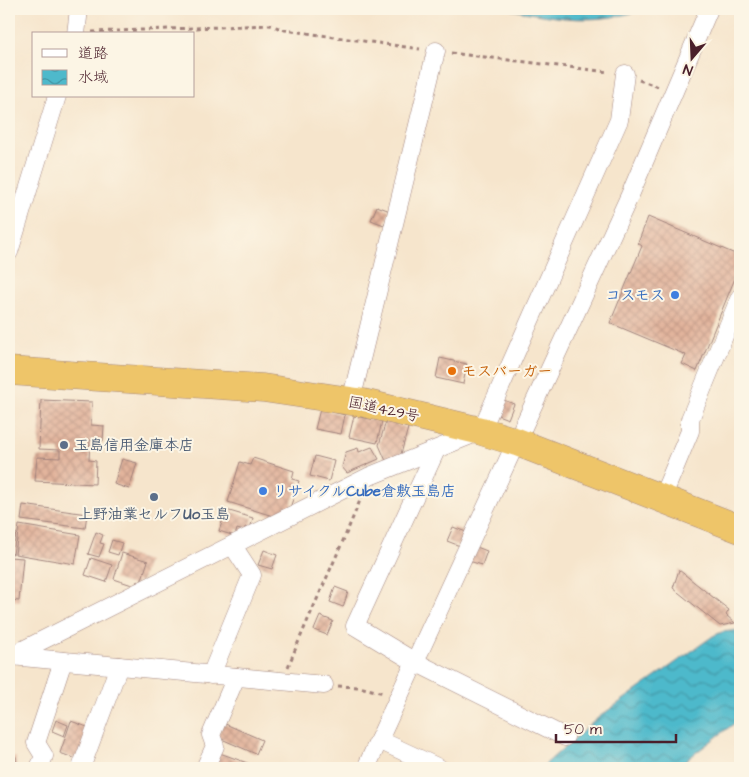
<svg xmlns="http://www.w3.org/2000/svg" width="749" height="777" font-family="'Architects Daughter','Klee One',sans-serif">
<style>
.water{fill:url(#water-waves);stroke:#4c6c7b}
.building{fill:url(#building-cross-hatch)}
.lines{fill:none;stroke-linecap:round;stroke-linejoin:round}
.minor-casing{stroke:#a0827c;stroke-width:19}
.trunk-casing{stroke:#a0827c;stroke-width:29}
.path{stroke:#a0827c;stroke-width:3;stroke-dasharray:4 4;stroke-linecap:butt}
.minor{stroke:#fff;stroke-width:18}
.trunk{stroke:#eec569;stroke-width:28}
.shop-dot{fill:#3f7fe0;stroke:#fcf5e5;stroke-width:2}
.food-dot{fill:#e8710a;stroke:#fcf5e5;stroke-width:2}
.service-dot{fill:#5c6f8a;stroke:#fcf5e5;stroke-width:2}
.labels{text-anchor:middle;stroke-width:4;stroke-linejoin:round;paint-order:stroke}
.shop-label{font-size:15px;font-weight:bold;fill:#366cbe;stroke:#fcf5e5;text-anchor:end}
.food-label{font-size:15px;font-weight:bold;fill:#c56008;stroke:#fcf5e5;text-anchor:start}
.street-label{font-size:15px;fill:#4a1f2b;stroke:#fcf5e5}
.service-label{font-size:15px;font-weight:bold;fill:#4e5e75;stroke:#fcf5e5;text-anchor:start}
</style>
<defs>
<pattern id="water-waves" width="16" height="10" patternUnits="userSpaceOnUse" patternTransform="scale(1.25)"><rect width="16" height="10" fill="#4eb9cb"/><path d="M0 5q4-4 8 0t8 0" fill="none" stroke="#4396a5"/></pattern>
<pattern id="building-cross-hatch" width="8" height="8" patternUnits="userSpaceOnUse" patternTransform="scale(1.25)"><rect width="8" height="8" fill="#e2b49c"/><path d="M0 0l8 8M0 8l8-8" fill="none" stroke="#c39a87"/></pattern>
</defs>
<rect width="100%" height="100%" fill="#fcf5e5"/>
<filter id="ink" filterUnits="userSpaceOnUse"><feTurbulence type="fractalNoise" baseFrequency=".02" numOctaves="2"/><feDisplacementMap in="SourceGraphic" scale="10" xChannelSelector="R" yChannelSelector="G"/><feConvolveMatrix kernelMatrix="1 2 1 2 8 2 1 2 1" color-interpolation-filters="sRGB"/></filter>
<filter id="wash" filterUnits="userSpaceOnUse"><feTurbulence type="fractalNoise" baseFrequency=".0096" numOctaves="4" result="noise"/><feDisplacementMap in="SourceGraphic" scale="20" xChannelSelector="R" yChannelSelector="G"/><feGaussianBlur stdDeviation="1.12" result="paint"/><feColorMatrix in="noise" values="0 0 0 0 0 0 0 0 0 0 0 0 0 0 0 0 0 1.4 0 .05"/><feComposite in="paint" operator="in"/></filter>
<g filter="url(#wash)">
<rect width="100%" height="100%" fill="#f6e5cc"/>
<g class="water">
<path d="M508,9H647C595,25 560,19 508,9Z"/>
<path d="M740,630V719L676,768H541L599,717L713,636L722,632Z"/>
</g>
<g id="blocks">
<g class="building">
<path d="M377,206L390,211L384,225L371,220Z"/>
<path d="M648,217L740,256V266L697,371L682,364L686,355L610,323L642,246L638,243Z"/>
<path d="M440,358L467,364L463,384L436,378Z"/>
<path d="M501,399L514,404L508,419L495,414Z"/>
<path d="M41,400L92,402L91,425L104,426L103,441L90,440L89,460L96,461L95,484L35,481L37,457L60,458V450L39,449Z"/>
<path d="M320,409L345,415L341,434L315,429Z"/>
<path d="M354,416L382,421L377,443L349,437Z"/>
<path d="M386,421L408,428L401,454L386,461L379,445Z"/>
<path d="M372,447L379,459L347,473L342,467L346,452L358,448L359,452Z"/>
<path d="M315,456L334,461L329,481L310,476Z"/>
<path d="M253,458L294,471L292,479L299,481L290,508L276,517L228,502L240,462L250,465Z"/>
<path d="M122,459L137,463L129,489L114,484Z"/>
<path d="M23,505L87,514L85,528L21,520Z"/>
<path d="M226,510L253,518L250,529L245,527L244,531L237,529L235,536L219,531Z"/>
<path d="M19,525L80,535L75,564L15,554Z"/>
<path d="M453,527L466,532L460,546L447,541Z"/>
<path d="M9,532L16,533L13,554L9,553Z"/>
<path d="M96,532L103,535L100,543L104,544L99,557L88,554Z"/>
<path d="M112,540L122,543L118,555L108,552Z"/>
<path d="M474,546L487,551L482,565L469,561Z"/>
<path d="M264,550L277,555L272,569L258,565Z"/>
<path d="M122,553L148,561L141,582L137,581L135,586L114,579Z"/>
<path d="M9,557L23,558L19,601L9,600Z"/>
<path d="M91,558L112,565L106,582L85,575Z"/>
<path d="M679,570L729,610L726,615L735,623L720,626L673,588Z"/>
<path d="M335,587L348,592L343,607L330,602Z"/>
<path d="M320,616L333,621L327,635L314,630Z"/>
<path d="M56,720L68,725L64,736L52,731Z"/>
<path d="M71,721L90,728L79,760L60,753Z"/>
<path d="M223,723L262,740L256,754L217,737Z"/>
<path d="M217,752L250,764L248,768H211Z"/>
<rect x="9" y="757" width="7" height="11"/>
</g>
</g>
</g>
<g filter="url(#ink)">
<use href="#blocks" fill-opacity="0" stroke="#a0827c" stroke-width="1"/>
<g class="lines">
<g class="minor-casing">
<g id="minor">
<path d="M76,34L79,9"/>
<path d="M9,252L57,96"/>
<path d="M351,401L436,51"/>
<path d="M436,450L355,626L415,662L565,737"/>
<path d="M662,498L690,431V419L740,297"/>
<path d="M11,656L324,685"/>
<path d="M9,657L370,476L481,431L619,120L625,74"/>
<path d="M211,675L252,575L233,546"/>
<path d="M379,740L439,768"/>
<path d="M39,768L44,756L36,743L63,661"/>
<path d="M81,768L119,666"/>
<path d="M205,768L215,746L211,735L236,677"/>
<path d="M366,768L630,195L709,9"/>
</g>
</g>
<g class="trunk-casing">
<path id="trunk" d="M9,371L263,388L364,403L481,431L517,442L740,529"/>
</g>
<g class="path">
<path d="M92,32L270,25L285,30L420,49"/>
<path d="M451,53L609,72"/>
<path d="M639,80L659,87"/>
<path d="M288,667C311,610 338,555 361,498"/>
<path d="M338,686L359,687L384,693"/>
</g>
<use href="#minor" class="minor"/>
<use href="#trunk" class="trunk"/>
</g>
</g>
<g class="shop-dot">
<circle cx="675" cy="295" r="5"/>
<circle cx="263" cy="491" r="5"/>
</g>
<circle class="food-dot" cx="452" cy="371" r="5"/>
<g class="service-dot">
<circle cx="64" cy="445" r="5"/>
<circle cx="154" cy="497" r="5"/>
</g>
<g class="labels">
<g class="shop-label">
<text x="665" y="300">コスモス</text>
<text x="273" y="496" text-anchor="start">リサイクルCube倉敷玉島店</text>
</g>
<g class="food-label">
<text x="462" y="376">モスバーガー</text>
</g>
<g class="street-label">
<text transform="translate(384 409) rotate(12)" y="5">国道429号</text>
</g>
<g class="service-label">
<text x="74" y="450">玉島信用金庫本店</text>
<text x="154" y="519" text-anchor="middle">上野油業セルフUo玉島</text>
</g>
</g>
<rect width="749" height="777" fill="none" stroke="#fcf5e5" stroke-width="30"/>
<rect x="32" y="32" width="162" height="65" fill="#fcf5e5" stroke="#b59f9b"/>
<rect x="42" y="49" width="25" height="8" fill="#ffffff" stroke="#b59f9b"/>
<text x="78" y="58" font-size="15" fill="#4a1f2b">道路</text>
<rect x="42" y="70" width="25" height="15" fill="url(#water-waves)" stroke="#b59f9b"/>
<text x="78" y="82" font-size="15" fill="#4a1f2b">水域</text>
<g transform="translate(692 58) rotate(199)" stroke="#fcf5e5" stroke-width="4" paint-order="stroke">
<path d="M0-4L9 19L0 12L-9 19Z" fill="#4a1f2b"/>
<text y="-8" font-size="14" font-weight="bold" text-anchor="middle" fill="#4a1f2b">N</text>
</g>
<path d="M556 734v8h120v-8" fill="none" stroke="#4a1f2b" stroke-width="2.5"/>
<text x="564" y="734" font-size="15" fill="#4a1f2b" stroke="#fcf5e5" stroke-width="4" paint-order="stroke">50 m</text>
</svg>
